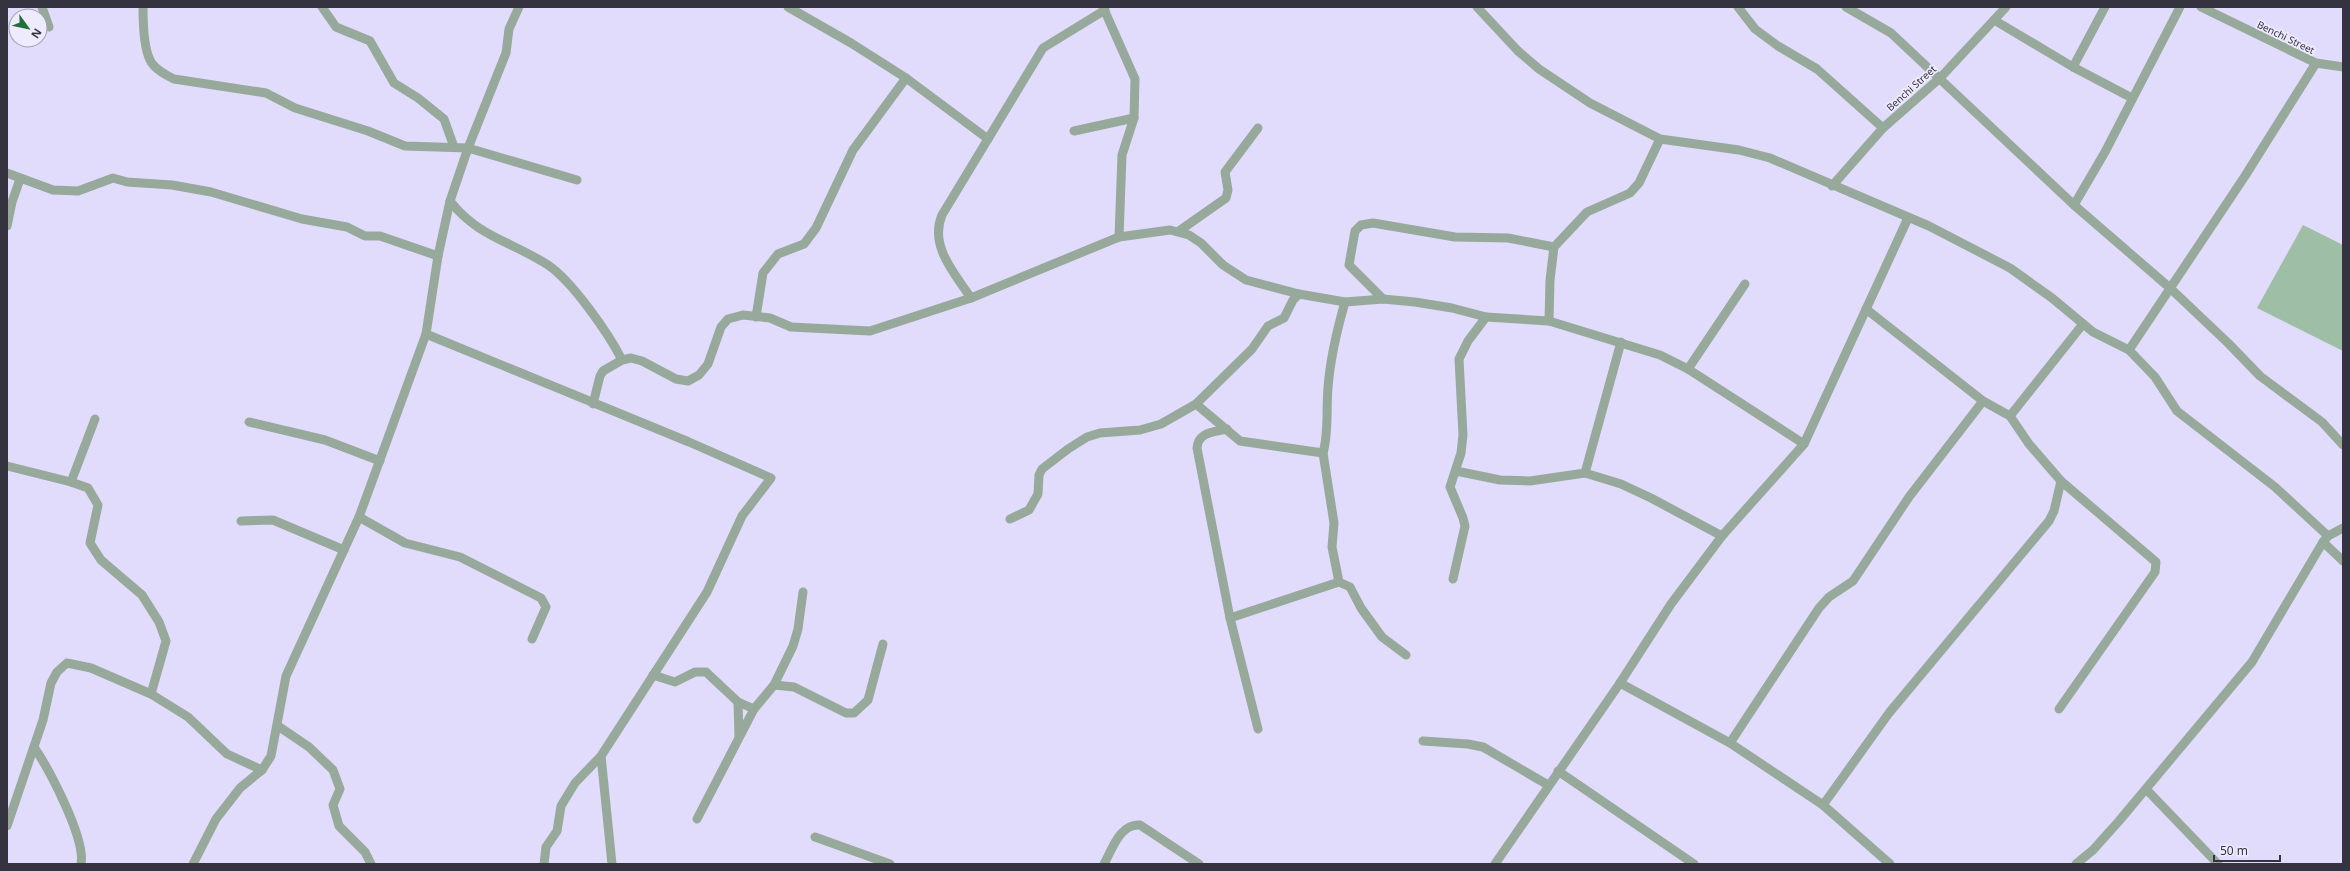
<svg xmlns="http://www.w3.org/2000/svg" width="2350" height="871" font-family="'Noto Sans',sans-serif">
<style>
.grass{fill:#9ebea5}
.lines{fill:none;stroke-linecap:round;stroke-linejoin:round}
.minor{stroke:#97a99b;stroke-width:9}
.labels{text-anchor:middle;stroke-width:3.5;stroke-linejoin:round;paint-order:stroke}
.street-label{font-size:10px;fill:#353340;stroke:#eeebfe}
</style>
<rect width="100%" height="100%" fill="#e1dcfc"/>
<path class="grass" d="M2303,225L2343,245V351L2257,308Z"/>
<g class="lines">
<g class="minor">
<path d="M42,7L49,27"/>
<path d="M143,7C143,21 144,48 150,60C154,69 166,75 174,79L266,93L295,108L368,131L405,146L468,148L577,180"/>
<path d="M322,7L336,27L370,41L394,83L418,98L444,119L454,147"/>
<path d="M788,7L851,43L906,78L988,139"/>
<path d="M1103,7L1135,79L1134,118L1122,155L1119,237"/>
<path d="M1477,7L1518,51L1539,69L1590,103L1660,139L1739,150L1770,158L1929,226L2010,268L2052,298L2093,332L2129,350L2155,377L2177,411L2275,487L2328,536"/>
<path d="M1738,7L1755,29L1778,46L1817,69L1883,128"/>
<path d="M1846,7L1891,33L2074,205L2170,288L2228,343L2260,376L2322,422L2343,445"/>
<path d="M2201,7L2316,63L2343,67"/>
<path d="M1994,20L2073,67L2132,98"/>
<path d="M2073,67L2105,7"/>
<path d="M1074,131L1134,118"/>
<path d="M7,173L53,190L78,191L113,178L127,182L172,185L211,192L302,219L347,227L365,236H380L438,256"/>
<path d="M1832,186L1883,128L1941,77L2006,7"/>
<path d="M450,201C478,237 511,241 548,265C572,281 609,334 622,360"/>
<path d="M2074,205L2105,152L2180,7"/>
<path d="M7,226L12,202L20,179"/>
<path d="M1179,231L1226,198L1228,190L1225,172L1258,128"/>
<path d="M971,298C955,274 929,246 942,215L1043,48L1105,10"/>
<path d="M1383,299L1349,265L1355,231L1361,225L1373,223L1455,237L1508,238L1554,247"/>
<path d="M1866,309L1983,401L2010,416L2029,444L2061,481L2156,562L2155,572L2059,709"/>
<path d="M756,317L763,273L778,254L804,244L816,228L853,150L906,78"/>
<path d="M1549,321L1550,280L1554,247L1587,212L1630,193L1639,183L1660,139"/>
<path d="M426,334L689,442L771,478L742,516L707,592L601,756L575,783L561,806L557,831L546,847L544,864"/>
<path d="M2129,350L2245,176L2316,63"/>
<path d="M1688,369L1745,284"/>
<path d="M593,404L600,376L603,371L622,360L631,358L642,361L676,379L688,381L699,375L708,364L721,327L728,319L743,315L770,318L791,327L870,331L971,298L1119,237L1170,230L1189,235L1201,243L1223,265L1246,280L1299,294L1345,302L1383,299L1415,302L1452,308L1486,317L1549,321L1660,355L1688,369L1804,444"/>
<path d="M1196,404L1240,441L1323,453"/>
<path d="M2010,416L2083,324"/>
<path d="M95,419L71,482L88,488L98,505L90,543L101,560L142,595L159,622L166,641L151,694"/>
<path d="M249,422L325,440L380,461"/>
<path d="M1227,429C1214,432 1198,432 1197,448L1230,618L1258,729"/>
<path d="M7,466L71,482"/>
<path d="M1456,471L1500,480L1530,481L1585,473L1621,484L1651,498L1722,536"/>
<path d="M1585,473L1621,342"/>
<path d="M359,517L405,543L460,557L541,598L546,607L532,639"/>
<path d="M1010,519L1029,510L1038,494L1039,475L1042,469L1068,449L1087,437L1100,433L1140,430L1161,424L1196,404L1252,349L1268,326L1284,318L1293,300L1299,294"/>
<path d="M241,521L273,520L344,550"/>
<path d="M2323,542L2343,561"/>
<path d="M1453,579L1465,526L1463,518L1450,487L1461,453L1463,435L1459,359L1468,341L1486,317"/>
<path d="M1339,582L1350,587L1361,608L1382,637L1406,655"/>
<path d="M1230,618L1339,582L1332,547L1334,523L1323,453C1329,432 1326,409 1328,388C1330,359 1337,330 1345,302"/>
<path d="M653,675L675,682L695,672H706L738,702L754,709"/>
<path d="M1620,683L1730,743L1823,805L1890,864"/>
<path d="M774,685L794,687L846,713H854L868,700L883,644"/>
<path d="M738,702L739,737"/>
<path d="M278,726L309,747L333,770L340,789L333,805L339,826L365,852L371,864"/>
<path d="M1423,741L1468,744L1483,747L1548,785"/>
<path d="M1730,743L1819,608L1829,597L1853,581L1909,497L1983,401"/>
<path d="M34,747C49,769 86,839 81,864"/>
<path d="M601,756L612,864"/>
<path d="M1558,771L1694,864"/>
<path d="M2146,789L2218,864"/>
<path d="M1823,805L1889,713L2049,521L2054,511L2061,481"/>
<path d="M697,819L754,709L774,685L793,646L798,629L803,592"/>
<path d="M7,826L43,720L51,683L57,672L67,663L91,668L151,694L188,717L227,754L262,770"/>
<path d="M815,837L890,864"/>
<path d="M193,864L216,819L240,788L262,770L271,756L286,676L359,517L426,334L438,256L450,201L468,148L506,53L509,29L519,7"/>
<path d="M1104,864C1112,850 1120,823 1140,825L1199,864"/>
<path d="M1495,864L1620,683L1671,604L1722,536L1804,444L1908,218"/>
<path d="M2076,864L2093,850L2119,821L2252,662L2323,542L2328,536L2343,528"/>
</g>
</g>
<g class="labels">
<g class="street-label">
<text transform="translate(2286 37) rotate(26)" y="4">Benchi Street</text>
<text transform="translate(1911 88) rotate(-42)" y="4">Benchi Street</text>
</g>
</g>
<rect width="2350" height="871" fill="none" stroke="#353340" stroke-width="16"/>
<g transform="translate(28 28) rotate(123)"><circle r="19" fill="#eeebfe" stroke="#a4a1b2"/>
<path d="M0-3L7 15L0 10L-7 15Z" fill="#226e3d"/>
<text y="-6" font-size="11" font-weight="bold" text-anchor="middle" fill="#353340">N</text>
</g>
<path d="M2214 855v6h66v-6" fill="none" stroke="#353340" stroke-width="2"/>
<text x="2220" y="855" font-size="12" fill="#353340" stroke="#eeebfe" stroke-width="3" paint-order="stroke">50 m</text>
</svg>
